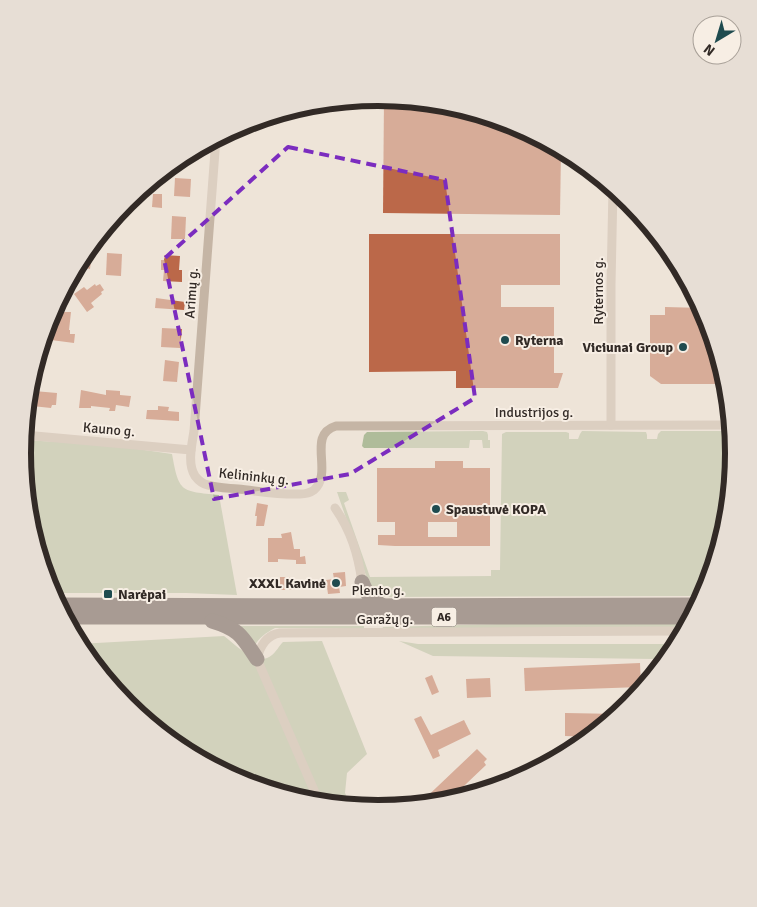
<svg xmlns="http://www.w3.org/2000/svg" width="757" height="907" font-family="Signika,sans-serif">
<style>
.green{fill:#afbc9a}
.building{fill:#bb6849;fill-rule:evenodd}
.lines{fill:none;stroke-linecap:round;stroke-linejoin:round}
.street{stroke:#c5b5a5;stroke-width:9}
.highway{stroke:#52443e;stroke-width:15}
.marked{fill:none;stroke:#7b2cbf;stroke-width:4;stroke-dasharray:10 6;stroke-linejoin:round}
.poi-dot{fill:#1f4b4f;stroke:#f7eee4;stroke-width:2}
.labels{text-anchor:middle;stroke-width:4;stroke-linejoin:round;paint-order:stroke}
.shield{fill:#f7eee4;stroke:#6d655f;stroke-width:1}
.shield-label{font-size:12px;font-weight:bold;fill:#322a26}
.street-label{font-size:14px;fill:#322a26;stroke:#f7eee4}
.poi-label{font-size:14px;font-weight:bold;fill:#322a26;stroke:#f7eee4;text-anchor:start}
.rim{fill:none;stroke:#322a26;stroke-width:6}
</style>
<rect width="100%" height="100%" fill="#eee4d8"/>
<g class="green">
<path d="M483,431L487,432L488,435V440H490V448H483L482,440H470L469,448H364L362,446L364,435L367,432Z"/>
<path d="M582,431L646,432L647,435V439H657L658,434L661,431H725L727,434L728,439H733L734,454L728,523L707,590L704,596L378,597L371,590L337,492H346L349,500L344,503L370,577L491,576V570H500L502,434L506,432H566L569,433V439H578L580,434Z"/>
<path d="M24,440L110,445L172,454C179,493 181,491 219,495L237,595L186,593H52L29,523L23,453Z"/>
<path d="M499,624H689L687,627L382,629L383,627Z"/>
<path d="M235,626H364V629L275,628C266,633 259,637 254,647Z"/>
<path d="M224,636C236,645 257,668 272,655C276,652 279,646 283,642L322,641L367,754L347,773L345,793L352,807L309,803L242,782L180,749L127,705L82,651L78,644Z"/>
<path d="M399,641L418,644H679L674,652L662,666L655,659L433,656Z"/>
</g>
<g class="building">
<path d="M384,98L448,104L515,125L561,149L560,215L383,213Z"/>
<path d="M175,178L191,179L190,197L174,196Z"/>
<path d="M153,194H162V208L152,207Z"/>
<path d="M172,216L186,217L185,239H171Z"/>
<path d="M369,234H560V285H501V307H554V373H563L558,388H456V371L369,372Z"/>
<path d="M85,252L92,254L90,269L77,266Z"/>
<path d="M107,253L122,254L121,276L106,275Z"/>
<path d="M164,255L180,256L179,270H182V282L163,281L164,270H161V260H164Z"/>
<path d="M95,284L96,286L100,284L104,290L101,292L102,294L91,303L94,307L87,312L74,294L84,287L87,290Z"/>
<path d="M156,298L185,302L184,310L155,308Z"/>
<path d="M57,303L63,304V312H71L69,330H70V334H75L74,343L51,340L52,333H55L57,314H54V309Z"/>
<path d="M665,307L703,308L708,318L726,377H721V384H661L650,376V315H665Z"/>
<path d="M162,328L182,329L180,348L161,347Z"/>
<path d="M165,360L179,362L177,382L163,381Z"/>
<path d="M81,390L106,395V390L120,391V395L131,396L129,407L116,405L115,411H109L110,408L91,406V408H79Z"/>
<path d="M34,391L57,393L56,405H52L51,408L32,406Z"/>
<path d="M158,406L169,407L168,411L179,412V421L146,419L147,410H158Z"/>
<path d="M435,461H463V468H490V546H395L378,545V535H395V522H377V468H435ZM428,522H457V537H428Z"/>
<path d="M257,503L268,505L264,526H256L257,516H255Z"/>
<path d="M291,532L294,549H300V557L305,556L306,564H296V560L278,559V562H268V538H282L281,534Z"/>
<path d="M345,572L346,586L339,587L340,593L328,594L326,580L334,579L333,573Z"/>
<path d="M280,577H290V580H294L295,590H280Z"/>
<path d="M640,663L641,687L525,691L524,668Z"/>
<path d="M432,675L439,692L432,695L425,678Z"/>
<path d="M490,678L491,697L467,698L466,679Z"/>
<path d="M565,713L620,714L592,737L565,736Z"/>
<path d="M421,716L431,735L464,720L471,734L438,750L440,756L433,759L414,719Z"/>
<path d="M477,749L487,759L484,762L486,765L446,803L417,806Z"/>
</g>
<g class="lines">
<g class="street">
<path d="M216,138L194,431C192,444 187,464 195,476C198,480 203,484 208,485C217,488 228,488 238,489C258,491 280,495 300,494C305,494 310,493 314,490C334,472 306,435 336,426L732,425"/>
<path d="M611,425V284L613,188"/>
<path d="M24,435L191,450"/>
<path d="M335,508C351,531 358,554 362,582"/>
<path d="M320,804L257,659C260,646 266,635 280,633L685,631"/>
</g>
<g class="highway">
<path d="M362,582C367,595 371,599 383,606"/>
<path d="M58,605L343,606L699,605"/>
<path d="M64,617H693"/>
<path d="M212,621C239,629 242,636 257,659"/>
</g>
</g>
<path d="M0 0H757V907H0ZM288,147L445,180L475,398L350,474L214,499L164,259Z" fill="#eee4d8" fill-opacity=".55" fill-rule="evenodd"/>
<path class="marked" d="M288,147L445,180L475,398L350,474L214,499L164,259Z"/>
<g class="poi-dot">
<circle cx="505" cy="340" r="5"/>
<circle cx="683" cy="347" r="5"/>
<circle cx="436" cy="509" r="5"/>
<circle cx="336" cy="583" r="5"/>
<rect x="103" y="589" width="10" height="10" rx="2.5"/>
</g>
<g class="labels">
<rect class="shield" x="431.5" y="607.5" width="25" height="19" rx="4"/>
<g class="shield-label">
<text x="444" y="621">A6</text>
</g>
<g class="street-label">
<text transform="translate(598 291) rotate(-90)" y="5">Ryternos g.</text>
<text transform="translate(191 293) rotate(-86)" y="5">Arimų g.</text>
<text x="534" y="417">Industrijos g.</text>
<text transform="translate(109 429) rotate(5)" y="5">Kauno g.</text>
<text transform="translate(254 476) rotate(6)" y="5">Kelininkų g.</text>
<text x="378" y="595">Plento g.</text>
<text x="385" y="624">Garažų g.</text>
</g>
<g class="poi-label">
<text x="515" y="345">Ryterna</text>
<text x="673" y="352" text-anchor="end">Viciunai Group</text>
<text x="446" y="514">Spaustuvė KOPA</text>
<text x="326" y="588" text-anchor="end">XXXL Kavinė</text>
<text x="118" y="599">Narėpai</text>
</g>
</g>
<path d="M0 0H757V907H0ZM31 453a347 347 0 1 1 694 0a347 347 0 1 1-694 0Z" fill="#e7ded5" fill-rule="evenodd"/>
<path class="rim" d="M31 453a347 347 0 1 1 694 0a347 347 0 1 1-694 0Z"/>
<g transform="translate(717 40) rotate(218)"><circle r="24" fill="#f7eee4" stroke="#a8a098"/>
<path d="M0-4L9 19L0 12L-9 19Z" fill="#1f4b4f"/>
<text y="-8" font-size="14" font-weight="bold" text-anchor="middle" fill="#322a26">N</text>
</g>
</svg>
